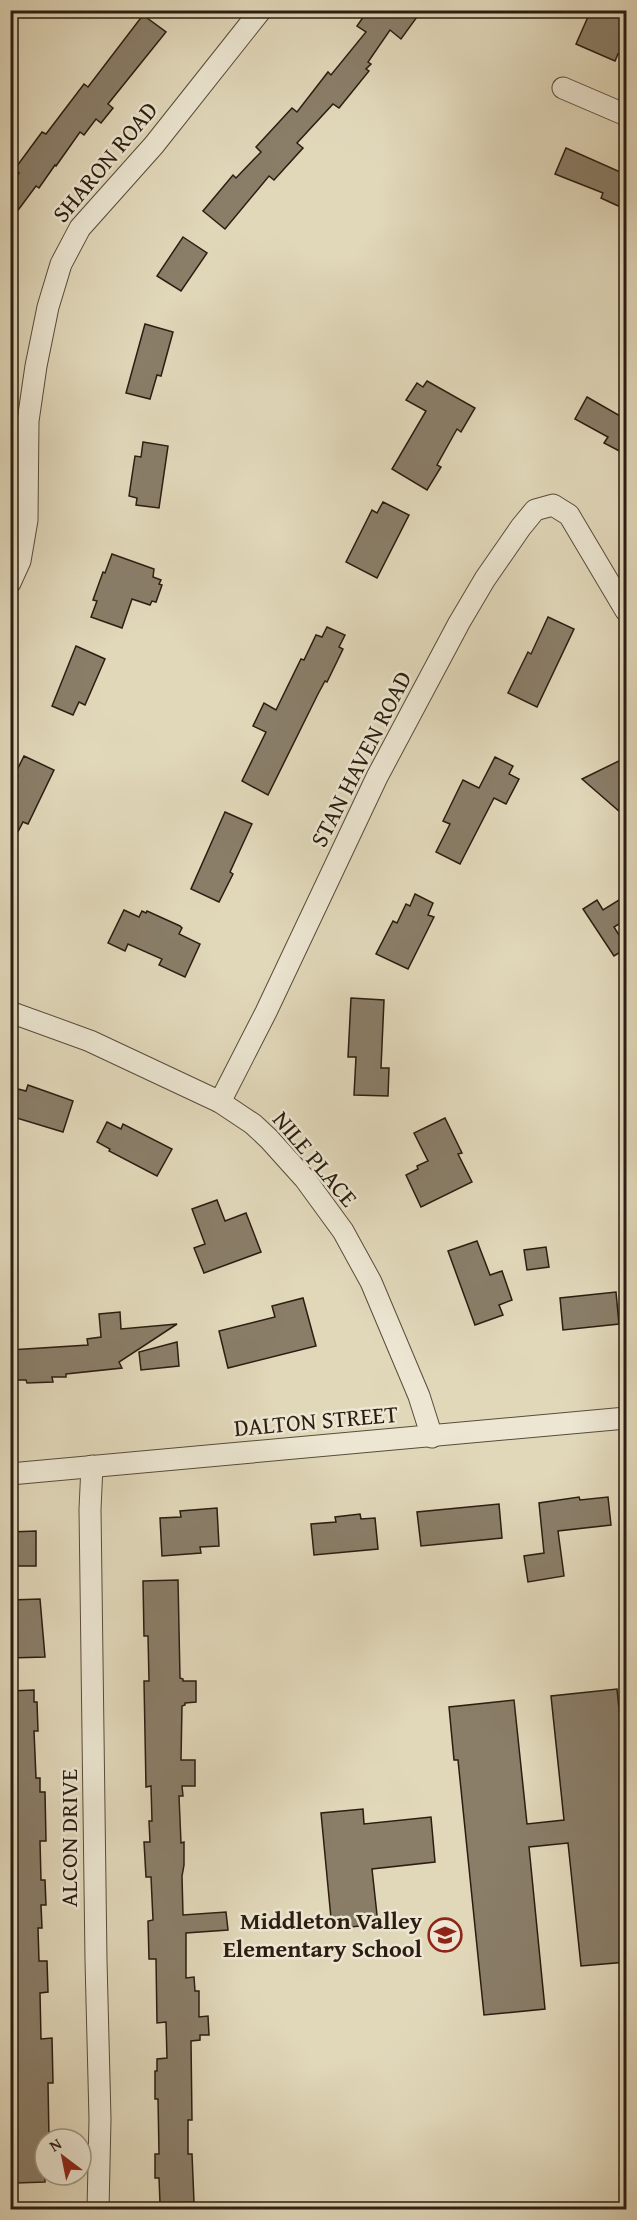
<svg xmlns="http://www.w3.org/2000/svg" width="637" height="2220" font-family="'Gentium Book Plus',serif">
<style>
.building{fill:#8a7e69;stroke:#2b1d11;stroke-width:1.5}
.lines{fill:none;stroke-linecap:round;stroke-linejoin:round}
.minor-casing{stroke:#584c3b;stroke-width:23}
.minor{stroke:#ece6d2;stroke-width:21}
.labels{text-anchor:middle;stroke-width:5;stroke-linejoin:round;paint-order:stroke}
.street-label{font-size:24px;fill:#2b1d11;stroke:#ece6d2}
.poi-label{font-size:24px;font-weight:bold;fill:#2b1d11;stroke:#ece6d2;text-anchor:end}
</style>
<rect width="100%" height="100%" fill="#e1d8ba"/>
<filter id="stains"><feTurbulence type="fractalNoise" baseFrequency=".00333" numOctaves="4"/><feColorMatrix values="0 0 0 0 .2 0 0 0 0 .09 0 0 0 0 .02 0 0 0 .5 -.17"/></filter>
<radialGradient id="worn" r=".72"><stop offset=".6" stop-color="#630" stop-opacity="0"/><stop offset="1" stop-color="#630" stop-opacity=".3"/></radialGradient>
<g class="building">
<path d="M368,10H408L417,17L401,39L390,30L368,62L371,64L366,69L369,71L339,108L333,104L297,143L303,148L274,180L269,176L225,229L203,211L233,175L236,178L261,152L256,147L292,108L297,112L328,72L331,75L366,32L357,26Z"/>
<path d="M591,10H604L627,21V57L618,54L615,61L576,44Z"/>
<path d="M143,15L166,32L108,104L113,108L101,123L96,119L84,135L80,132L56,166L55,165L39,188L36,186L10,221V185L19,173L14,170L42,132L46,134L84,84L88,87Z"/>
<path d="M566,148L627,175V210L601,198L603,193L555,174Z"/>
<path d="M183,237L207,253L181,291L157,276Z"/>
<path d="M145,324L173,332L161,376L157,375L150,399L126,393Z"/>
<path d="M427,381L475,408L461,432L457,429L437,465L441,467L427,490L392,469L426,411L406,400L417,383L423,387Z"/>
<path d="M587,397L620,416L627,406V455L604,443L608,437L575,419Z"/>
<path d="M143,442L168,446L159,508L136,505L137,498L129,496L135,456L141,457Z"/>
<path d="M383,502L409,515L377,578L346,562L372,510L377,513Z"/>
<path d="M112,554L154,569L153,577L161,580L159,584L162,585L156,602L152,601L150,605L132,599L122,628L91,617L97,601L93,600L103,572L105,573Z"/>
<path d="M548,617L574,629L537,707L508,693L528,652L531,654Z"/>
<path d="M327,627L345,635L339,647L343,649L327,682L325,681L318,694L268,795L242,781L266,732L253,726L264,703L276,710L301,659L304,660L316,635L322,637Z"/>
<path d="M76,646L105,659L85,705L79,702L73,715L52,706Z"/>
<path d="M24,756L54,770L28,824L23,822L10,847V792L18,776L15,774Z"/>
<path d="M495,757L513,766L509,774L519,779L506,804L494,798L460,864L436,852L450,824L443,821L463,780L479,788Z"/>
<path d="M627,757V818L582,779Z"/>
<path d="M225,812L252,824L230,872L233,874L219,902L191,889Z"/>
<path d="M415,894L433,903L428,915L434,917L408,969L376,954L393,921L397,923L406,904L410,906Z"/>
<path d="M627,895V919L614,927L627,948L614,956L583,909L597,900L603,910Z"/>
<path d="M124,910L139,917L142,911L146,913L147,911L180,926L182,928L179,934L200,944L185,977L159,965L162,959L128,944L125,951L108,943Z"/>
<path d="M351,998L384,1000L381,1068H389L388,1096L354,1095L356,1057H348Z"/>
<path d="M28,1085L73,1101L63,1132L10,1116V1087L26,1091Z"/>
<path d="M445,1118L462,1153L458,1154L472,1182L421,1207L406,1175L418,1169L417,1166L428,1161L414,1133Z"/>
<path d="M107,1122L121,1129L123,1124L172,1149L157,1176L109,1151L110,1149L97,1142Z"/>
<path d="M217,1200L225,1221L246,1213L261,1252L204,1273L194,1248L205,1244L192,1209Z"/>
<path d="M477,1241L490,1275L502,1271L512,1300L499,1305L503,1315L475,1325L448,1251Z"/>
<path d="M546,1247L549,1267L527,1270L524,1250Z"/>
<path d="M616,1292L619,1324L563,1330L560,1298Z"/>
<path d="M303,1298L316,1346L228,1368L219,1331L275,1317L272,1306Z"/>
<path d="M120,1312L121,1329L177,1324L119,1362L122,1368L66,1374V1377H52L53,1382L27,1383L26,1380H10V1350L88,1345L87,1339L101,1337L99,1314Z"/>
<path d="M177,1342L179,1366L141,1370L139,1352Z"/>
<path d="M579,1497L580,1500L608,1497L611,1525L558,1531L564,1576L528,1582L524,1556L544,1553L539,1503Z"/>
<path d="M499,1504L502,1538L421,1546L417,1512Z"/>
<path d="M217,1508L219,1546L200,1547L201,1553L162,1556L160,1518L181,1517L180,1511Z"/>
<path d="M360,1514L361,1519L375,1518L378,1549L314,1555L311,1524L336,1522L335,1517Z"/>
<path d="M36,1531V1566H10V1532Z"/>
<path d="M178,1580L180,1678L183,1679V1681H196V1702L185,1703V1705L182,1706L181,1760H195V1786H182L183,1796H179L181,1843L184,1842V1865L182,1876L183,1915L226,1912L228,1930L186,1933V1978L194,1977L195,1991H199V2017L208,2016L209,2035H200V2040L191,2041L192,2120H188V2154H192L194,2202L160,2203L159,2178H155V2154H159L158,2099H155V2071H157V2059L167,2058L166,2022L157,2023L156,1959H149L148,1921L153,1920L151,1877H146L144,1842H150L149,1821H152L151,1786L146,1787L144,1681H149L148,1636H144L143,1581Z"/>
<path d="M40,1599L45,1657L10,1658V1600Z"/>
<path d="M617,1689L627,1787V1962L581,1966L568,1843L529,1847L545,2009L484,2015L458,1760H454L449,1707L514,1700L527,1824L564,1820L551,1696Z"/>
<path d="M34,1690V1702H37L38,1731H34L36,1778H40V1792H45L46,1841H40L41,1880H45L46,1905H41L42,1928H38L39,1961H47L48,1992L40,1993L41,2039L52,2038L53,2083H48L49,2139H45V2182L16,2183L14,2101H10V2074H17L14,2012H10V1881H12L10,1691Z"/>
<path d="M363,1809L364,1824L431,1817L435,1862L372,1869L378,1924L332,1929L321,1813Z"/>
</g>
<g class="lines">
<g class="minor-casing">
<g id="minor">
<path d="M563,88L626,115"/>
<path d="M10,583L20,561L27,520L28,421L36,366L48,307L61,264L80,228L154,145L261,10"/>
<path d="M10,1012L90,1041L220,1102L253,1124L269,1139L305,1179L343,1231L371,1282L419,1396L432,1437"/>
<path d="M220,1102L266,1012L377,777L459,623L485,579L521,527L535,510L553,505L569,515L626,611"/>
<path d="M92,1466L90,1509L96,1960L100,2119L98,2210"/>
<path d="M10,1474L626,1418"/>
</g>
</g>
<use href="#minor" class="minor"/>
</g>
<defs>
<g id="school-ring" transform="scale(1.725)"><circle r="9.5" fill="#ece6d2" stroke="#8f2418" stroke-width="1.5"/><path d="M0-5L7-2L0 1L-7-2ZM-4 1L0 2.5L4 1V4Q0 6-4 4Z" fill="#8f2418"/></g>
</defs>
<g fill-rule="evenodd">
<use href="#school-ring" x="445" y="1935"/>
</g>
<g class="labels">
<g class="street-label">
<text transform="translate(105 162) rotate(-50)" y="8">SHARON ROAD</text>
<text transform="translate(361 759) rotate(-63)" y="8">STAN HAVEN ROAD</text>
<text transform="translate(315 1159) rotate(50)" y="8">NILE PLACE</text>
<text transform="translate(316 1421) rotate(-5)" y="8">DALTON STREET</text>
<text transform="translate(69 1838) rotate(-90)" y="8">ALCON DRIVE</text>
</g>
<g class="poi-label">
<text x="422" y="1929">Middleton Valley<tspan x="422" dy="28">Elementary School</tspan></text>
</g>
</g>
<rect width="637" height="2220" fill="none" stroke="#e1d8ba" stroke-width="36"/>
<rect x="12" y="12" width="613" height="2196" fill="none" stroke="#2b1d11" stroke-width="3"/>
<rect x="18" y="18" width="601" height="2184" fill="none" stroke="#2b1d11" stroke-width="1.5"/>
<g transform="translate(63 2157) rotate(328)"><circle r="28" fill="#ece6d2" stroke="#9f9685" stroke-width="1.5"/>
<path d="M0-4.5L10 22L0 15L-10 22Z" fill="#8f2418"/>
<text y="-9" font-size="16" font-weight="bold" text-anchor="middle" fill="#2b1d11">N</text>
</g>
<rect width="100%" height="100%" filter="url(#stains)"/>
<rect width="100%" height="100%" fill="url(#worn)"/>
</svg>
